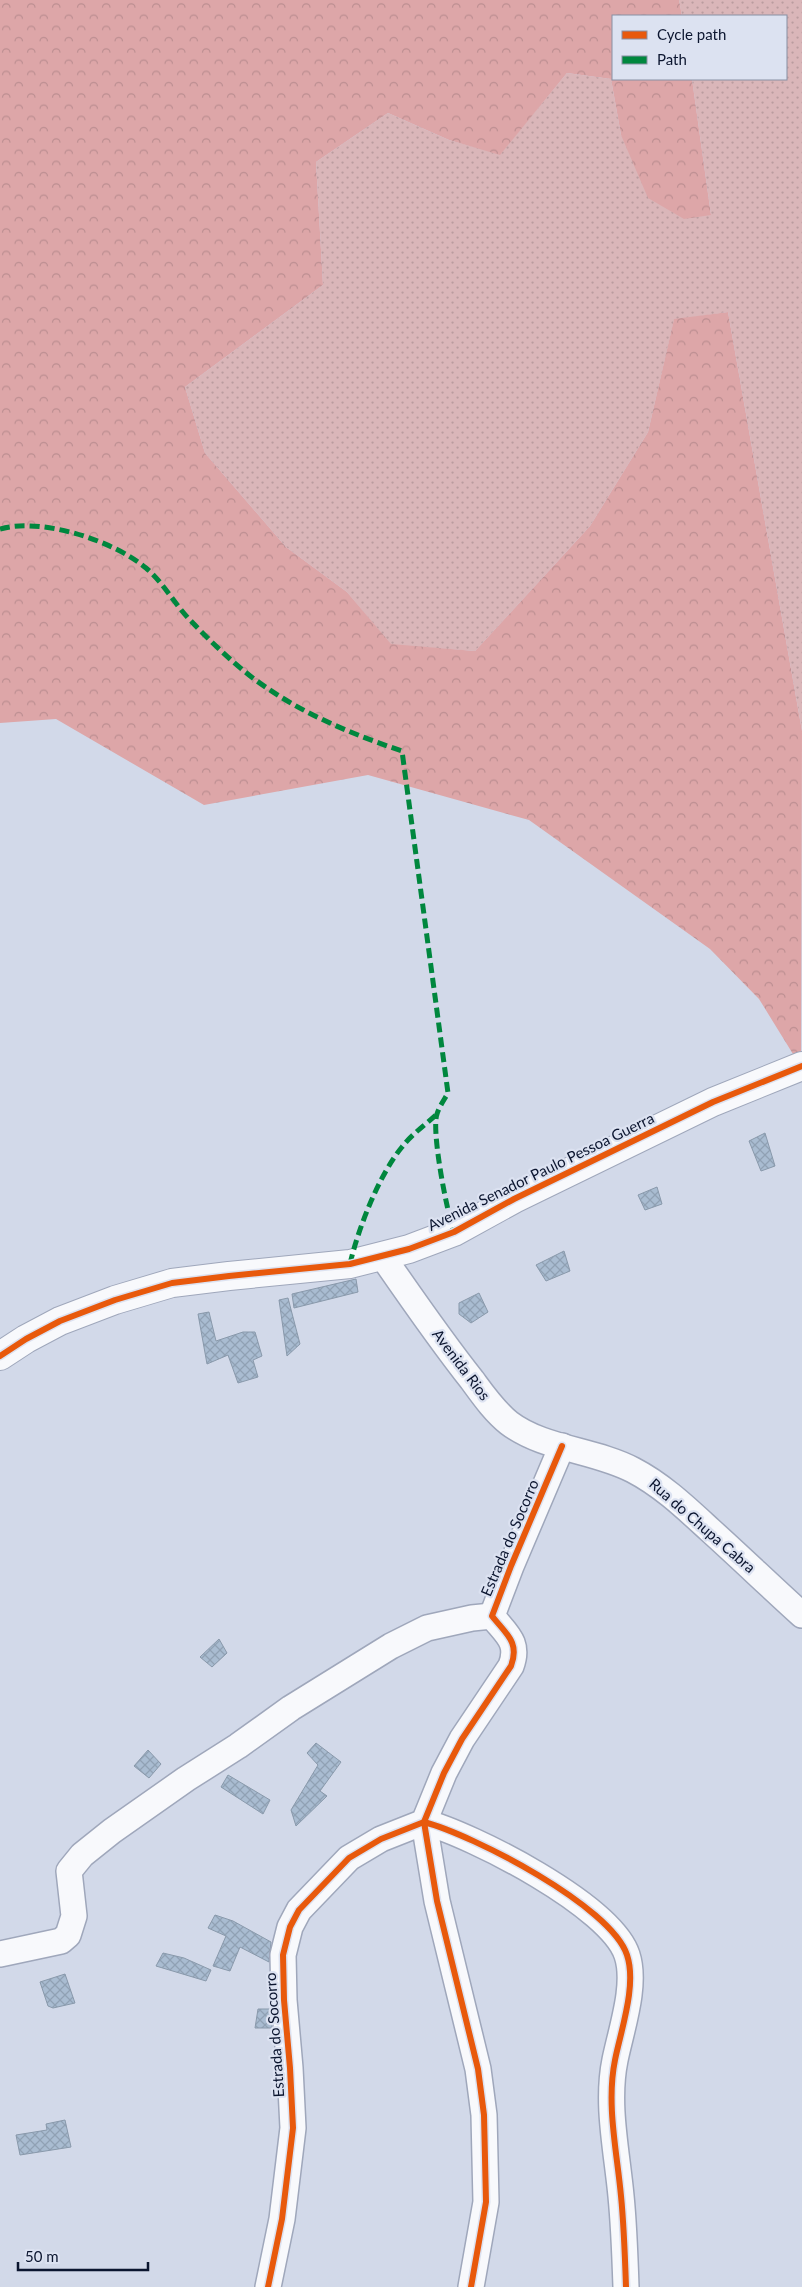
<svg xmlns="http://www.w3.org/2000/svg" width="802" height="2287" font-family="Lato,sans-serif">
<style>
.grass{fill:url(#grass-dots)}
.forest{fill:url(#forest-crowns)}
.building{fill:url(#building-cross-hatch);stroke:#8999ab}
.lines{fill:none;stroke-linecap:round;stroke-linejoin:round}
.minor-casing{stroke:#9fa7bb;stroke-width:28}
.major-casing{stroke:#9fa7bb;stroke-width:30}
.minor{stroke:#f8f9fc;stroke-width:25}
.major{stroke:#f8f9fc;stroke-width:28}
.quiet{stroke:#00873e;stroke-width:5;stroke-dasharray:10 5;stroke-linecap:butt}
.cycleway-casing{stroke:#dce2f1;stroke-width:9}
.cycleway{stroke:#e8590c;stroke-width:6}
.labels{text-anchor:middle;stroke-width:4.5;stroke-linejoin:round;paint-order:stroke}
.street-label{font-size:15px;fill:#0b152f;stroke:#dce2f1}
</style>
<defs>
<pattern id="grass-dots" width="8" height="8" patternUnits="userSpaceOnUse" patternTransform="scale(1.25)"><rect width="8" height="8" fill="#dab6b9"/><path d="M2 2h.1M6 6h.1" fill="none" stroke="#ba9c9f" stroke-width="1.8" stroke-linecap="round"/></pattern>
<pattern id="forest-crowns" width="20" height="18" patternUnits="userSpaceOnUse" patternTransform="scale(1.25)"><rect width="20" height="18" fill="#dda6a8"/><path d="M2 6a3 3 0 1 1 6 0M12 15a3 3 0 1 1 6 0" fill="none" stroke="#bc8e91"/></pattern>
<pattern id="building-cross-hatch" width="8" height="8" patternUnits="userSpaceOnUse" patternTransform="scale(1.25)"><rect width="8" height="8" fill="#a9bcd1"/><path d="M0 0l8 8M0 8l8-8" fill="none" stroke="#90a1b4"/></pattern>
</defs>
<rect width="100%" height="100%" fill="#d2d9e9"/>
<path class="grass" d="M679,0H802V731L728,312L674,320L648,432L590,526L475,651L391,645L347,592L286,547L205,453L185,387L323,285L316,162L388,113L449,140L500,154L567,73L611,79L621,135L711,215L692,79H786V16H682Z"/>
<path class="forest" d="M0,0H679L682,16H613V79H692L711,215L684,219L648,198L621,135L611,79L567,73L500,155L449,140L388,113L316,162L323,285L185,387L205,453L286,547L347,592L391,644L475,651L590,526L648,432L674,319L728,312L802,731L801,1067L759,999L710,949L529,820L368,775L204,805L56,719L0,723Z"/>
<g class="building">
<path d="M765,1133L775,1166L761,1171L749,1141Z"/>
<path d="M657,1187L662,1204L645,1210L638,1195Z"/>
<path d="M564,1251L570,1271L546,1281L536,1265Z"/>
<path d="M356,1279L358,1292L294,1308L292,1294Z"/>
<path d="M479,1293L488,1312L471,1323L459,1314V1303Z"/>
<path d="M288,1298L300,1344L287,1356L279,1300Z"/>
<path d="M209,1312L216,1341L243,1332H255L262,1356L253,1360L258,1377L238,1383L228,1355L207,1364L198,1314Z"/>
<path d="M219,1639L227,1653L212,1667L200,1657Z"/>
<path d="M316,1743L341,1762L320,1791L327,1796L296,1826L291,1810L318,1765L307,1753Z"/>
<path d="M148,1750L161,1764L149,1778L134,1766Z"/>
<path d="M228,1775L270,1800L263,1814L221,1787Z"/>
<path d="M215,1915L233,1921L271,1942L269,1962L240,1947L230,1971L213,1966L226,1936L208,1928Z"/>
<path d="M163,1953L184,1958L211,1970L206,1981L156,1966Z"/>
<path d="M65,1974L75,2003L53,2008L48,2006L40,1982Z"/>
<path d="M258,2009H270L272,2028H255Z"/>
<path d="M65,2120L71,2147L20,2155L16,2135L47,2130L46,2124Z"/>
</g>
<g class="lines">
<g class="minor-casing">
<g id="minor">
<path d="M383,1257C412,1299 441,1341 472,1380C483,1395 494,1411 509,1423C543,1449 595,1450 633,1470C662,1485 686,1508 710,1530C741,1558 771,1587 802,1615"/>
<path d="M0,1954L61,1941L68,1935L74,1916L69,1871L82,1855L112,1831L186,1779L238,1746L291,1708L391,1646L427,1628L472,1618L492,1616"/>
<path d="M268,2287L282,2219L293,2128L290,2068L284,2000L283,1955L290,1927L299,1910L349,1858L381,1839L424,1822L444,1773L462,1739L511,1666C520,1642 506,1634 492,1616L511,1566L562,1446"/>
<path d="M471,2287L486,2202L484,2115L478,2069L437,1901L424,1822C473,1835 611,1906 627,1955C637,1985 621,2030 615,2060C606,2104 617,2152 621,2196C624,2226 625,2257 626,2287"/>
</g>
</g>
<g class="major-casing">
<path id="major" d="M0,1356L26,1339L60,1321L115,1300L172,1283L229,1276L350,1264L409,1249L454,1232L514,1199L713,1102L802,1066"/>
</g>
<use href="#minor" class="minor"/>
<use href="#major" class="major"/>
<g class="quiet">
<path d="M0,529C42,517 114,541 146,568C163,582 175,605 191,621C208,639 229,659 249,675C294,710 348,733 402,751L448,1093C444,1100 439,1107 437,1114C431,1130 447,1213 454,1232"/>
<path d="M350,1264C358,1229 379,1175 402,1147C411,1135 425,1125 436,1115"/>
</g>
<g class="cycleway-casing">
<g id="cycleway">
<path d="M0,1356L26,1339L60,1321L115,1300L172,1283L229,1276L350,1264L409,1249L454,1232L514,1199L713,1102L802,1066"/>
<path d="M268,2287L282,2219L293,2128L290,2068L284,2000L283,1955L290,1927L299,1910L349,1858L381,1839L424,1822L444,1773L462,1739L511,1666C520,1642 506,1634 492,1616L511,1566L562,1446"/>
<path d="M471,2287L486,2202L484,2115L478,2069L437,1901L424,1822C473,1835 611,1906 627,1955C637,1985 621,2030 615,2060C606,2104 617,2152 621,2196C624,2226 625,2257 626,2287"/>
</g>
</g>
<use href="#cycleway" class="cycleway"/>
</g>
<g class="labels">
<g class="street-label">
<text transform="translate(541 1172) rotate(-26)" y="5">Avenida Senador Paulo Pessoa Guerra</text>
<text transform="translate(461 1365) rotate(53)" y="5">Avenida Rios</text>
<text transform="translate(702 1526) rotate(41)" y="5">Rua do Chupa Cabra</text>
<text transform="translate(510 1538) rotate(-67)" y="5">Estrada do Socorro</text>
<text transform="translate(275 2035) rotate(-94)" y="5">Estrada do Socorro</text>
</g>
</g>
<rect x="612" y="15" width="175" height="65" fill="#dce2f1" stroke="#8890a3"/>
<rect x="622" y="31" width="25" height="8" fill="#e8590c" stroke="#8890a3"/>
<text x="657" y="40" font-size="15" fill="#0b152f">Cycle path</text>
<rect x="622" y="56" width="25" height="8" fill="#00873e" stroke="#8890a3"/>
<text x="657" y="65" font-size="15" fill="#0b152f">Path</text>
<path d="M18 2262v8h130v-8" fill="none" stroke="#0b152f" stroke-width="2.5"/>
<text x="25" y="2262" font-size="15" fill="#0b152f" stroke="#dce2f1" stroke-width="4" paint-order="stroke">50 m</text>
</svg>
